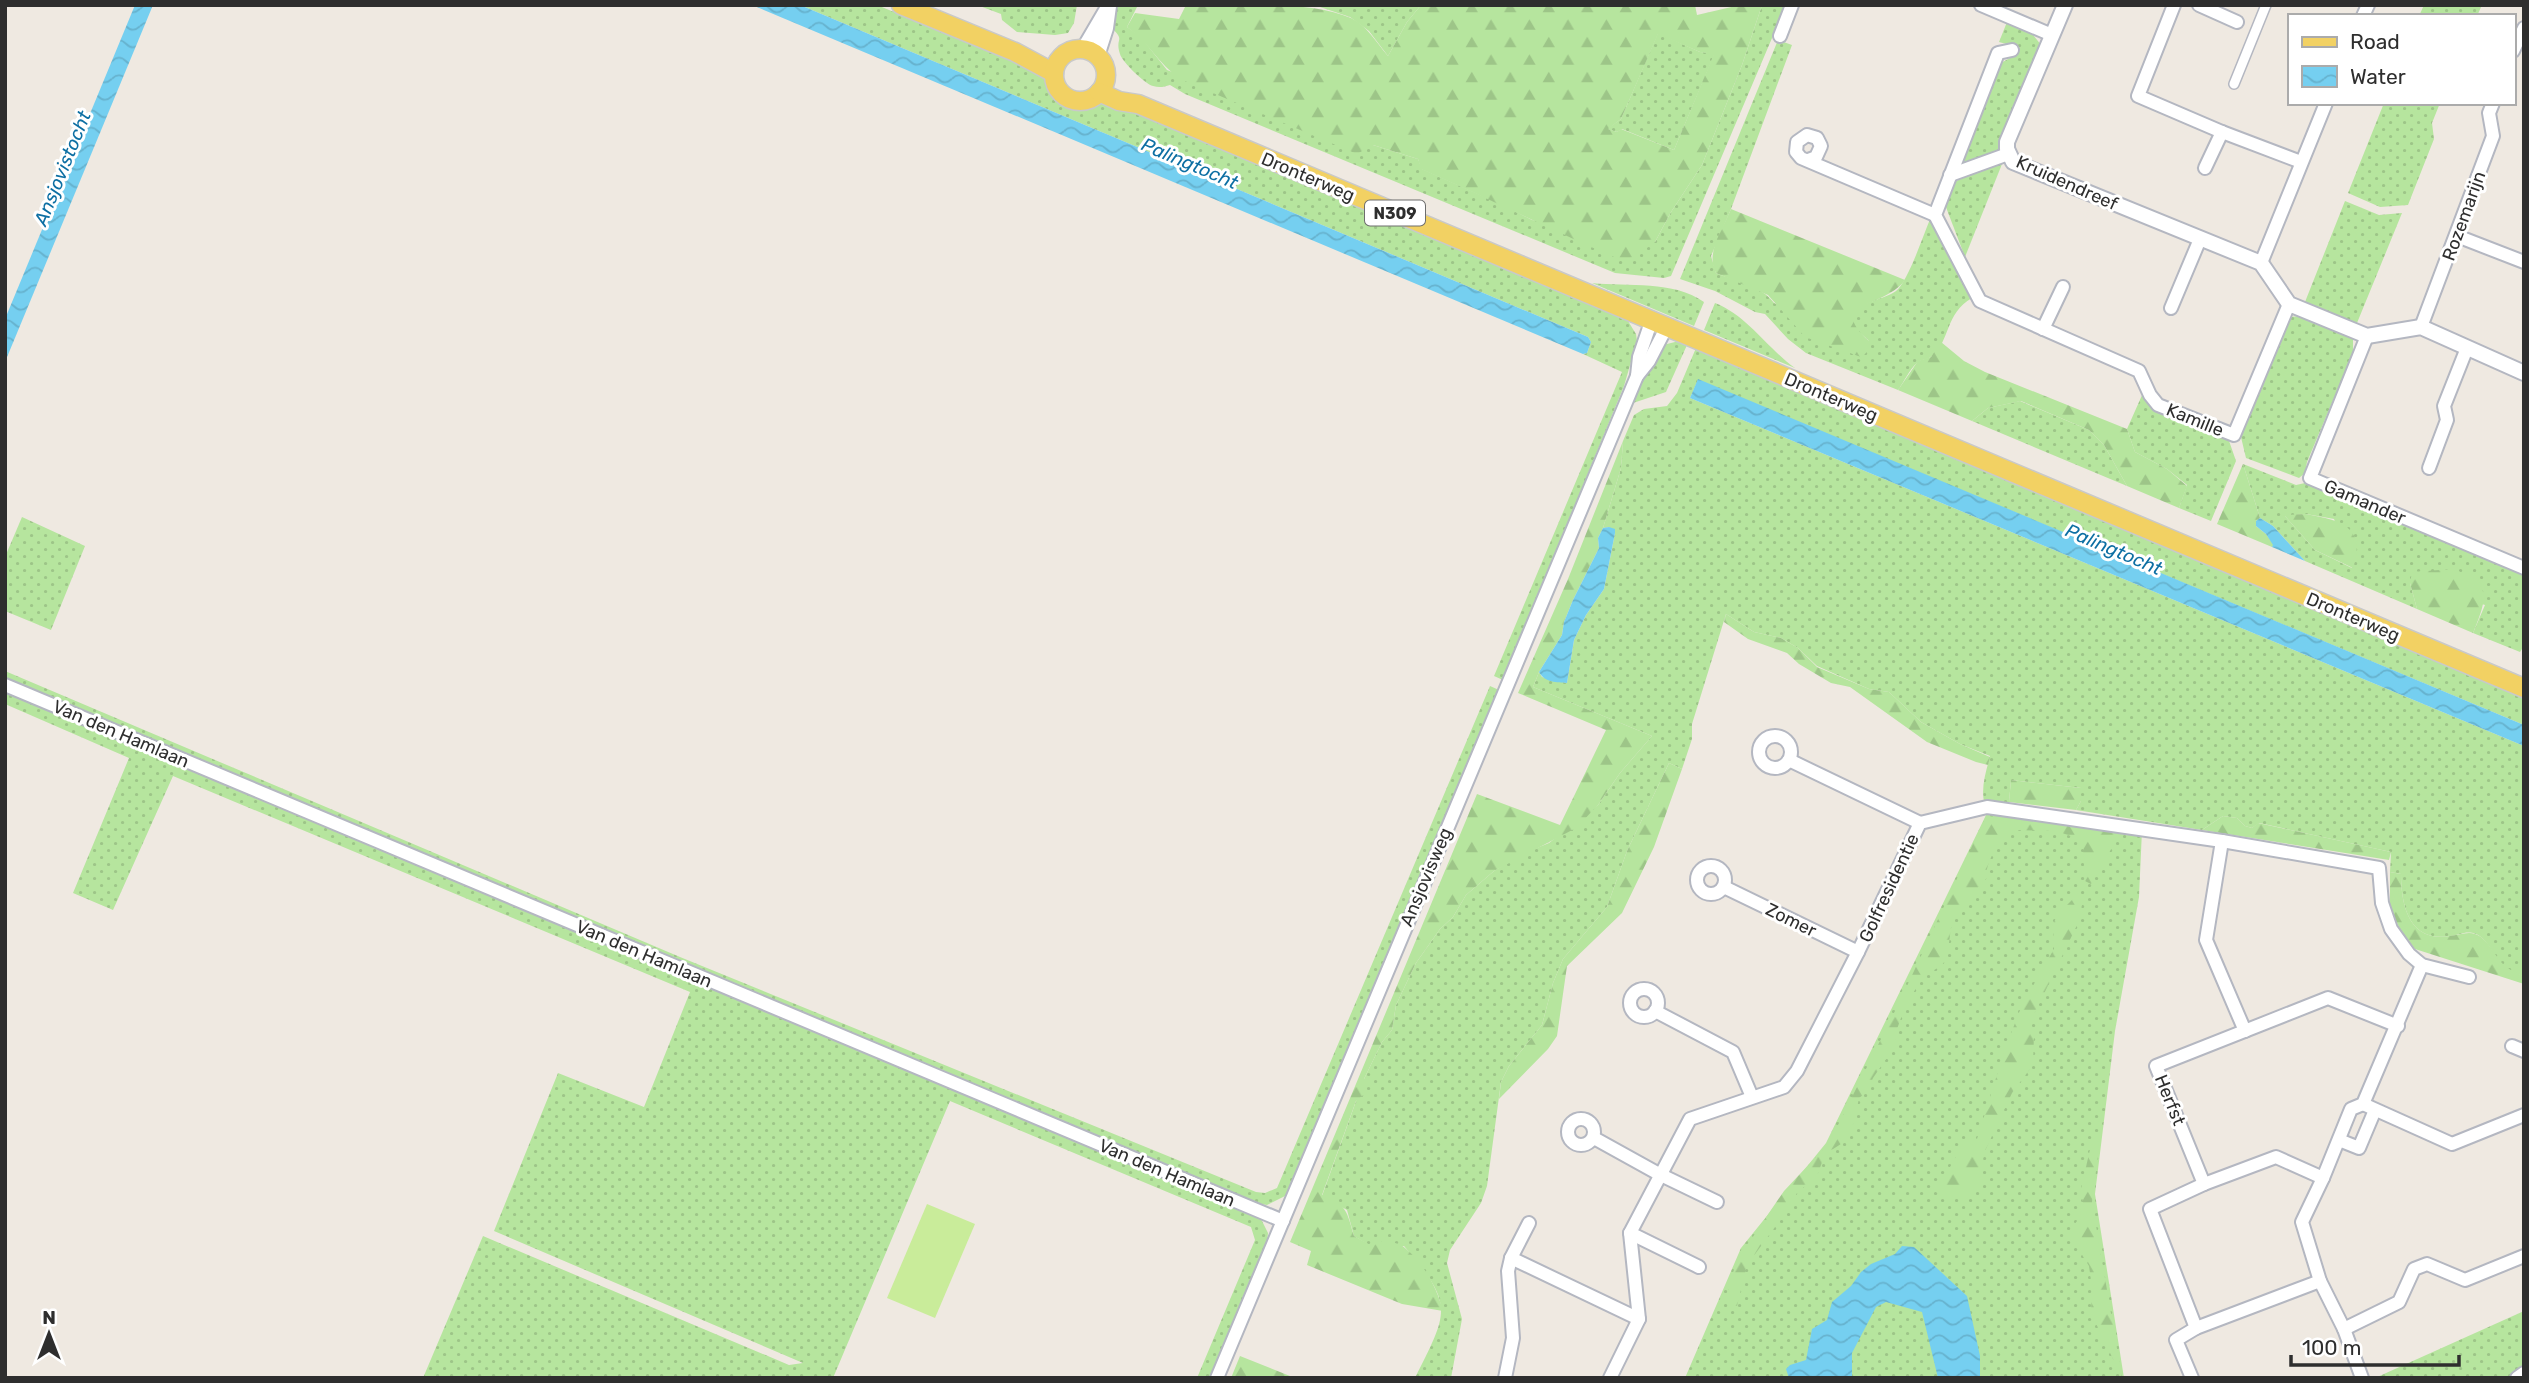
<svg xmlns="http://www.w3.org/2000/svg" width="2529" height="1383" font-family="Rubik,sans-serif">
<style>
.grass{fill:url(#grass-dots);fill-rule:evenodd}
.forest{fill:url(#forest-firs);fill-rule:evenodd}
.pitch{fill:#c9ec9a}
.water{fill:url(#water-waves)}
.lines{fill:none;stroke-linecap:round;stroke-linejoin:round}
.pedestrian-casing{stroke:#b4b7c1;stroke-width:12}
.minor-casing{stroke:#b4b7c1;stroke-width:16}
.tertiary-casing{stroke:#b4b7c1;stroke-width:18}
.primary-casing{stroke:#c9c9c9;stroke-width:21}
.pedestrian{stroke:#fff;stroke-width:9}
.minor{stroke:#fff;stroke-width:12}
.tertiary{stroke:#fff;stroke-width:14}
.primary{stroke:#f2d163;stroke-width:18}
.labels{text-anchor:middle;stroke-width:6;stroke-linejoin:round;paint-order:stroke}
.shield{fill:#fff;stroke:#6d6d6d;stroke-width:2}
.shield-label{font-size:16px;font-weight:bold;fill:#2e2e2e}
.street-label{font-size:18px;fill:#2e2e2e;stroke:#fff}
.water-label{font-size:19px;font-style:italic;fill:#0d6fa3;stroke:#fff}
</style>
<defs>
<pattern id="grass-dots" width="8" height="8" patternUnits="userSpaceOnUse" patternTransform="scale(1.75)"><rect width="8" height="8" fill="#b6e59e"/><path d="M2 2h.1M6 6h.1" fill="none" stroke="#9dc588" stroke-width="1.8" stroke-linecap="round"/></pattern>
<pattern id="forest-firs" width="22" height="20" patternUnits="userSpaceOnUse" patternTransform="scale(1.75)"><rect width="22" height="20" fill="#b6e59e"/><path d="M5 1l3.5 6h-7zM16 11l3.5 6h-7z" fill="#9dc588"/></pattern>
<pattern id="water-waves" width="16" height="10" patternUnits="userSpaceOnUse" patternTransform="scale(1.75)"><rect width="16" height="10" fill="#75cff0"/><path d="M0 5q4-4 8 0t8 0" fill="none" stroke="#66b2ce"/></pattern>
</defs>
<rect width="100%" height="100%" fill="#efe9e1"/>
<g class="grass">
<path d="M800,5H877L1039,72C1050,80 1051,92 1060,100C1077,113 1094,100 1112,103L1628,321L1636,334L1637,341L1624,386L1503,680L1494,676L1622,372L1583,354L1587,353L1591,342L1588,337Z"/>
<path d="M977,5H1077L1074,23L1068,33L1055,35L1017,32L1002,20L1001,14Z"/>
<path d="M1117,5H1138L1127,27L1140,36L1167,70L1373,145L1418,159L1422,169L1505,206L1532,220L1655,242L1671,212L1702,165L1742,65L1762,5H1786L1671,276L1664,278L1615,273L1185,94L1170,85C1164,87 1159,88 1153,86C1145,84 1122,62 1120,54C1114,36 1128,42 1108,25Z"/>
<path d="M1314,5H1421L1407,22L1388,56L1369,31L1350,17Z"/>
<path d="M2424,5H2482L2477,16H2419Z"/>
<path d="M2007,22L2029,30L2042,46L2001,149L1958,167L1999,64L2010,58L2014,46L1999,42Z"/>
<path d="M1658,33L1700,52L1715,53L1674,150L1622,129L1617,132L1607,129L1621,119Z"/>
<path d="M1778,40L1792,45L1731,209L1711,256L1716,273C1735,281 1762,286 1774,303L1869,341C1863,335 1847,325 1853,315C1860,301 1884,300 1896,291C1908,282 1924,233 1931,217L1972,298C1945,313 1950,342 1932,356C1928,360 1921,359 1917,363C1909,370 1904,382 1898,390L1806,353L1788,339L1765,314L1755,312L1715,291L1680,279Z"/>
<path d="M2384,103H2440L2432,123L2434,139L2408,205L2380,207L2348,193Z"/>
<path d="M2004,159L1965,257L1944,202L1952,183Z"/>
<path d="M2345,201L2379,215L2402,213L2357,323L2305,302Z"/>
<path d="M1592,283C1629,287 1673,280 1704,302L1694,326Z"/>
<path d="M1715,303C1748,316 1767,348 1795,368L1704,330Z"/>
<path d="M2303,316L2353,338V353L2307,462L2305,473L2299,478L2246,458L2240,433L2288,317Z"/>
<path d="M1679,341L1687,345L1666,392L1630,404L1656,353L1663,345Z"/>
<path d="M1696,348L2524,696V725L1698,380L1690,398L2524,746V976C2519,975 2513,973 2508,971C2496,963 2490,940 2476,934C2466,930 2460,935 2450,936C2409,943 2401,905 2401,874L2390,872L2391,852L2259,823L2252,828L2245,826L2237,818L2223,816L2202,830L2076,810L2081,801V788L2011,780L2009,802H1984C1981,786 1986,772 1990,756L1960,744L1921,722L1889,692L1869,689L1817,666L1798,648L1781,638L1754,632L1726,614L1692,724V739L1682,769L1669,763L1627,851L1607,907L1563,959L1553,983L1542,1025L1509,1066L1501,1082L1487,1186L1481,1203L1450,1250L1447,1263L1462,1319L1451,1378H1415C1448,1312 1455,1305 1404,1246L1372,1247L1354,1236L1347,1210L1322,1196L1364,1079L1382,1042L1392,1030L1396,1005L1416,963L1440,929L1453,917L1466,895L1494,871L1520,855L1549,843L1598,805L1620,773L1652,736L1533,687L1539,672L1542,677L1567,683L1574,640L1586,615L1604,589L1615,533L1609,527L1603,528L1621,468L1623,441L1634,415L1644,409L1667,406L1677,393Z"/>
<path d="M2143,393C2161,418 2192,425 2220,436L2227,435L2236,461L2211,521L2179,508L2187,485L2167,469L2135,452L2127,429Z"/>
<path d="M2020,401L2089,430L2104,445L2127,486L1972,421L1988,408Z"/>
<path d="M2243,464L2296,485L2305,483L2311,485L2524,575V646L2520,652L2473,633L2485,605L2410,583L2417,609L2305,561L2273,526L2260,518ZM2306,514L2334,519L2352,568L2315,550L2285,516Z"/>
<path d="M22,517L85,546L51,630L5,611V557Z"/>
<path d="M5,671L680,957L1256,1192L1265,1193L1277,1188L1490,686L1499,690L1287,1195L1267,1205L1255,1203L5,682Z"/>
<path d="M5,691L1260,1217L1268,1233L1267,1243L1210,1378H1197L1255,1240L1251,1227L950,1101L833,1378H423L483,1236L789,1365L803,1363L494,1231L558,1073L644,1107L690,992L173,776L113,910L73,893L129,758L5,704Z"/>
<path d="M1988,811L2142,830L2139,897L2115,1031L2095,1194L2124,1378H1685L1741,1248L1826,1143Z"/>
<path d="M2524,1311V1370L2508,1378H2375Z"/>
</g>
<g class="forest">
<path d="M1186,5C1233,5 1309,0 1351,18C1367,26 1376,42 1388,56L1407,22L1421,5H1695L1697,15L1740,5H1762L1742,65L1702,165L1671,212L1655,242L1634,257L1621,260C1553,231 1488,198 1421,169L1418,159L1373,145L1357,154L1180,79C1159,64 1148,42 1127,27L1135,13L1179,19ZM1658,34L1700,52L1714,54L1674,150L1621,129L1617,132L1608,129L1621,119Z"/>
<path d="M1731,209L1905,280C1885,308 1825,302 1869,341C1870,348 1867,354 1861,357L1805,337L1768,295L1716,273C1705,253 1723,229 1731,209Z"/>
<path d="M1941,342L1964,361L1985,372L2127,429L2135,452L2167,469L2187,486L2179,508L2127,486L2104,445L2089,430L2021,401L1988,408L1972,421L1898,390L1918,361L1931,357Z"/>
<path d="M1623,441L1621,468L1603,528L1598,538L1599,548L1573,600L1564,622L1562,635L1539,672L1533,687L1652,736L1620,773L1598,805L1576,828L1494,871L1466,895L1453,917L1440,929L1416,963L1396,1005L1392,1030L1382,1042L1364,1079L1367,1092L1356,1101L1322,1195C1347,1204 1347,1212 1354,1236L1372,1246L1384,1240C1390,1242 1400,1243 1405,1248C1424,1263 1437,1288 1443,1311L1402,1304L1307,1265L1311,1251L1290,1242L1477,794L1560,825L1606,730L1518,693L1568,579Z"/>
<path d="M2243,464L2260,518L2256,521V526L2266,534L2274,545L2272,547L2217,524Z"/>
<path d="M2306,514C2339,520 2367,526 2353,568L2315,550L2284,515Z"/>
<path d="M2453,569C2493,583 2487,598 2473,633L2417,609L2410,583L2412,572Z"/>
<path d="M1726,614L1754,632L1781,638L1798,648L1817,667L1869,689L1889,692L1921,722L1960,744L1990,757L1988,765L1976,762L1927,742L1850,687L1831,683L1799,664L1787,653L1748,639L1724,622Z"/>
<path d="M1669,763L1682,769L1654,847L1622,913L1567,966L1557,1036L1548,1049L1499,1099L1501,1082L1509,1066L1542,1025L1553,983L1563,959L1607,907L1627,851Z"/>
<path d="M2011,780L2081,788V801L2076,810L2009,802Z"/>
<path d="M1986,816L2043,821L2121,832L2091,884L2085,881L2083,849L2077,838L2056,831L2010,830C1998,844 1986,860 1986,879L1975,891L1972,900L1952,920L1947,958L1942,965L1922,978L1905,1007L1897,1029L1895,1046L1873,1078L1867,1092L1859,1098L1854,1123L1841,1144L1825,1154L1817,1176L1797,1193L1786,1212L1747,1265L1737,1306L1724,1303L1736,1263L1758,1229L1784,1191L1829,1143L1901,999Z"/>
<path d="M2223,816L2237,818L2245,826L2252,828L2258,823L2391,852L2389,860L2202,830Z"/>
<path d="M2390,872L2401,874C2401,905 2409,943 2450,936C2460,935 2471,929 2481,937C2500,954 2494,965 2524,976V984L2415,949L2401,931L2390,909Z"/>
<path d="M2076,896L2083,900L2078,923L2028,1027L2032,1029L2034,1034L2033,1065L2012,1093L1984,1153L1980,1182L1967,1195L1945,1196L1936,1192L1967,1137L1977,1139L2005,1049L2022,1005L2054,949L2053,924L2058,914Z"/>
<path d="M2101,1132L2092,1202L2122,1378L2091,1313L2092,1287L2089,1266L2076,1245L2071,1229L2080,1217L2083,1203L2081,1189L2091,1145Z"/>
<path d="M1240,1356L1295,1378H1231Z"/>
</g>
<path class="pitch" d="M927,1204L975,1224L935,1318L887,1298Z"/>
<g class="water">
<path d="M135,5H153L5,362V319Z"/>
<path d="M752,5H800L1588,337L1591,342L1587,353L1583,354Z"/>
<path d="M1698,379L2524,725V746L1690,398Z"/>
<path d="M2260,518L2273,526L2305,561L2272,547L2273,545L2266,534L2256,526V521Z"/>
<path d="M1609,527L1615,529V533L1604,589L1586,615L1574,640L1567,683C1557,682 1545,683 1539,672L1562,635L1564,622L1573,600L1599,548L1598,538L1603,528Z"/>
<path d="M1902,1246L1914,1247L1967,1296L1980,1356V1378H1938L1922,1312L1886,1302L1876,1307L1852,1353V1378H1789L1786,1369L1790,1365L1806,1360L1812,1329L1827,1320L1832,1302L1851,1286L1861,1272L1871,1264L1895,1254Z"/>
</g>
<g class="lines">
<g class="pedestrian-casing">
<path id="pedestrian" d="M2234,84L2266,5"/>
</g>
<g class="minor-casing">
<g id="minor">
<path d="M1981,5L2052,35"/>
<path d="M2174,5L2138,96L2222,132L2301,162"/>
<path d="M2199,5L2237,22"/>
<path d="M2363,16L2368,5"/>
<path d="M1780,36L1792,5"/>
<path d="M2012,50L1998,53L1935,215L1980,301L2139,371L2150,395L2158,405L2234,435L2289,304"/>
<path d="M2513,51L2524,28"/>
<path d="M1808,160L1816,157L1821,146L1817,138L1807,135L1797,142L1796,152L1801,158L1935,215"/>
<path d="M2205,168L2222,132"/>
<path d="M1950,175L2008,154"/>
<path d="M2457,236L2524,262"/>
<path d="M2261,263L2326,103"/>
<path d="M2171,308L2200,239"/>
<path d="M2421,327L2493,136L2489,113L2493,103"/>
<path d="M2043,329L2063,287"/>
<path d="M2367,336L2310,478L2524,568"/>
<path d="M1637,376L1639,357L1651,322"/>
<path d="M2429,468L2447,420L2444,406L2467,348"/>
<path d="M5,685L1283,1221"/>
<circle cx="1775" cy="752" r="16"/>
<path d="M1789,760L1920,823"/>
<path d="M2222,841L2206,940L2245,1031"/>
<circle cx="1711" cy="880" r="14"/>
<path d="M1724,887L1858,952"/>
<circle cx="1644" cy="1003" r="14"/>
<path d="M1655,1011L1733,1052L1752,1097"/>
<path d="M2512,1046L2524,1051"/>
<path d="M2363,1104L2452,1144L2524,1115"/>
<circle cx="1581" cy="1132" r="13"/>
<path d="M1594,1138L1659,1174L1717,1202"/>
<path d="M2339,1140L2359,1148L2375,1110"/>
<path d="M2204,1184L2276,1157L2323,1178"/>
<path d="M1630,1233L1699,1267"/>
<path d="M1511,1258L1639,1319"/>
<path d="M2196,1328L2320,1281"/>
<path d="M2344,1329L2399,1302L2414,1269L2427,1264L2465,1280L2524,1256"/>
<path d="M1217,1378L1637,376L1649,361L1666,328"/>
<path d="M1505,1378L1513,1338L1508,1271L1511,1258L1529,1223"/>
<path d="M1610,1378L1639,1319L1630,1233L1690,1119L1784,1087L1797,1071L1858,952L1920,823L1987,807L2222,841L2379,868L2382,903L2391,929L2409,954L2422,965L2469,977"/>
<path d="M2192,1378L2176,1340L2196,1328L2150,1209L2204,1184L2156,1066L2328,998L2398,1026"/>
<path d="M2362,1378L2344,1329L2320,1281L2302,1222L2323,1178L2351,1109L2363,1104L2422,965"/>
<path d="M2517,1378L2524,1373"/>
</g>
</g>
<g class="tertiary-casing">
<g id="tertiary">
<path d="M2065,5L2007,142V149L2013,162L2261,263L2289,304L2367,336L2421,327L2524,373"/>
<path d="M1083,50L1107,9"/>
<path d="M1097,56L1106,28L1109,6"/>
</g>
</g>
<g class="primary-casing">
<g id="primary">
<path d="M901,5L1015,52L1054,73"/>
<circle cx="1080" cy="75" r="26"/>
<path d="M1099,92L1119,101L1138,104L2524,688"/>
</g>
</g>
<use href="#pedestrian" class="pedestrian"/>
<use href="#minor" class="minor"/>
<use href="#tertiary" class="tertiary"/>
<use href="#primary" class="primary"/>
</g>
<g class="labels">
<rect class="shield" x="1365" y="200.5" width="60" height="25" rx="5"/>
<g class="shield-label">
<text x="1395" y="219">N309</text>
</g>
<g class="street-label">
<text transform="translate(1308 177) rotate(23)" y="6">Dronterweg</text>
<text transform="translate(2067 183) rotate(24)" y="6">Kruidendreef</text>
<text transform="translate(2464 216) rotate(-70)" y="6">Rozemarijn</text>
<text transform="translate(1831 397) rotate(23)" y="6">Dronterweg</text>
<text transform="translate(2195 420) rotate(22)" y="6">Kamille</text>
<text transform="translate(2365 502) rotate(23)" y="6">Gamander</text>
<text transform="translate(2353 617) rotate(23)" y="6">Dronterweg</text>
<text transform="translate(121 734) rotate(23)" y="6">Van den Hamlaan</text>
<text transform="translate(1426 877) rotate(-67)" y="6">Ansjovisweg</text>
<text transform="translate(1889 888) rotate(-65)" y="6">Golfresidentie</text>
<text transform="translate(1791 920) rotate(26)" y="6">Zomer</text>
<text transform="translate(644 954) rotate(23)" y="6">Van den Hamlaan</text>
<text transform="translate(2170 1100) rotate(68)" y="6">Herfst</text>
<text transform="translate(1167 1173) rotate(23)" y="6">Van den Hamlaan</text>
</g>
<g class="water-label">
<text transform="translate(1190 163) rotate(23)" y="7">Palingtocht</text>
<text transform="translate(62 168) rotate(-68)" y="7">Ansjovistocht</text>
<text transform="translate(2114 549) rotate(23)" y="7">Palingtocht</text>
</g>
</g>
<rect width="2529" height="1383" fill="none" stroke="#2e2e2e" stroke-width="14"/>
<rect x="2288" y="14" width="228" height="91" fill="#ffffff" stroke="#ababab" stroke-width="2"/>
<rect x="2302" y="37" width="35" height="10" fill="#f2d163" stroke="#ababab" stroke-width="2"/>
<text x="2350" y="49" font-size="21" fill="#2e2e2e">Road</text>
<rect x="2302" y="66" width="35" height="21" fill="url(#water-waves)" stroke="#ababab" stroke-width="2"/>
<text x="2350" y="84" font-size="21" fill="#2e2e2e">Water</text>
<g transform="translate(49 1334)" stroke="#ffffff" stroke-width="5" paint-order="stroke">
<path d="M0-5L12 26L0 18L-12 26Z" fill="#2e2e2e"/>
<text y="-10" font-size="19" font-weight="bold" text-anchor="middle" fill="#2e2e2e">N</text>
</g>
<path d="M2291 1355v10h168v-10" fill="none" stroke="#2e2e2e" stroke-width="3.5"/>
<text x="2302" y="1355" font-size="21" fill="#2e2e2e" stroke="#ffffff" stroke-width="5" paint-order="stroke">100 m</text>
</svg>
